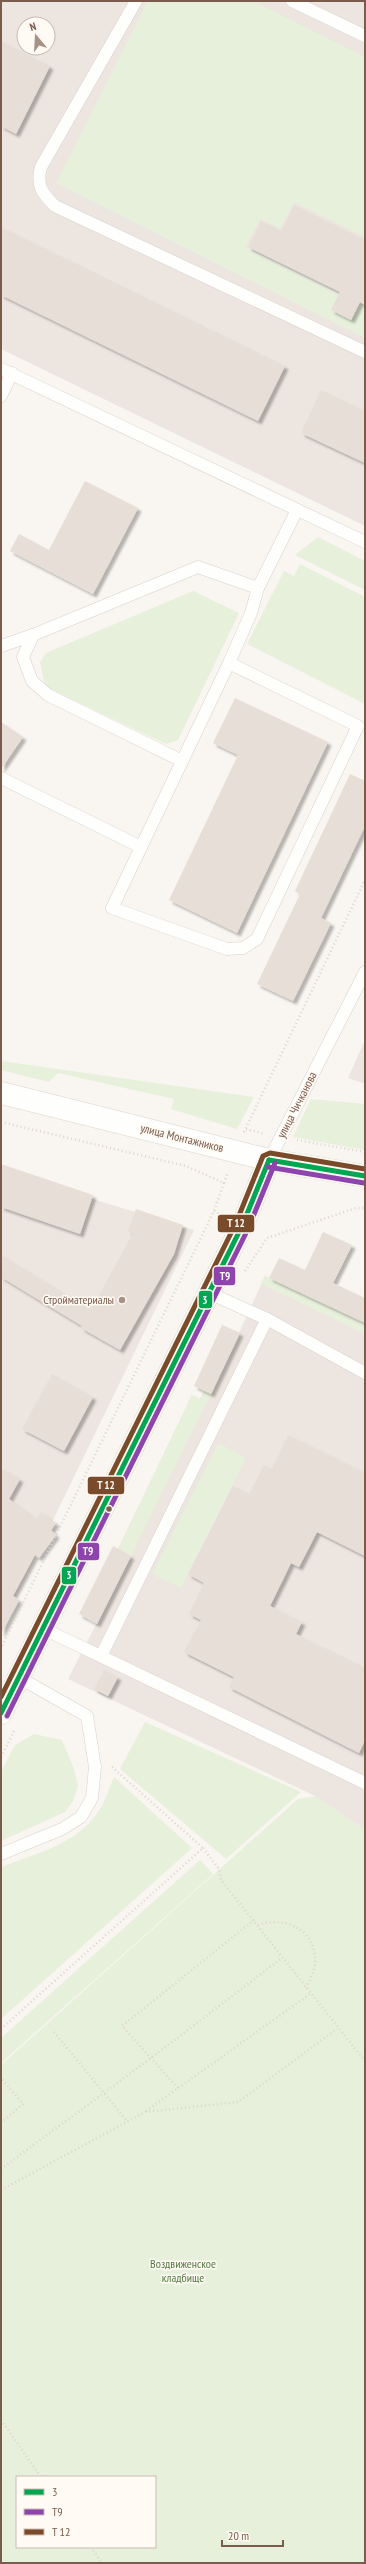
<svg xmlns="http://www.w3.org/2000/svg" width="366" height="2564" font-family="'PT Sans Narrow',sans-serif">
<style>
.industrial{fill:#ede5e0;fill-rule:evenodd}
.green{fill:#e7f0db;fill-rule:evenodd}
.building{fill:#e6ded7;filter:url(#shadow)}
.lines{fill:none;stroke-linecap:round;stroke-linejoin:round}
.lane-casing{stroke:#d7d1cb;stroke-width:13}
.secondary-casing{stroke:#d9d2cb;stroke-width:23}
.path{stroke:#dcd5d0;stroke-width:2.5;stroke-dasharray:1 3;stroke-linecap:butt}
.lane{stroke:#fefefd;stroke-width:12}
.secondary{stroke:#fefefd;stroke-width:22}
.bus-1-casing{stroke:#fffaf3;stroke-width:8}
.bus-2-casing{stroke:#fffaf3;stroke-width:8}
.bus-3-casing{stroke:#fffaf3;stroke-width:8}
.bus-1{stroke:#00a651;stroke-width:5}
.bus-2{stroke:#8e44ad;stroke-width:5}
.bus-3{stroke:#7a4b2a;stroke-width:5}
.poi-dot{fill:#a69286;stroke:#fffaf3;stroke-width:1.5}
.bus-dot{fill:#7a5c4d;stroke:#fffaf3;stroke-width:1.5}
.labels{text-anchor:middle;stroke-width:3;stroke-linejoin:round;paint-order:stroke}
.street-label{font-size:12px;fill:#7a5c4d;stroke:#fffaf3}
.poi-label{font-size:12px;fill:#7a5c4d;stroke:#fffaf3;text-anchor:end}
.park-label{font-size:12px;fill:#537a41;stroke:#fffaf3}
.line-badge{stroke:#fffaf3;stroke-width:1.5}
.badge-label{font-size:11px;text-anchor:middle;font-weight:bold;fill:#fff}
</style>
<defs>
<filter id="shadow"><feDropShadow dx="3.5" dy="3.5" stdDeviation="1" flood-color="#0004"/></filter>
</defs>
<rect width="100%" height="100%" fill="#f9f5f0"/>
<g class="industrial">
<path d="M1,1H365V526L1,349ZM24,24H48V48H24Z"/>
<path d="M365,1040V1084L348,1078Z"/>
<path d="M1,1171L194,1230L1,1627Z"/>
<path d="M265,1276L365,1323V1830L315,1796L68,1679L131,1556L118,1549L192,1395L200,1399L204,1391L211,1394Z"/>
</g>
<g class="green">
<path d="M148,1H253L365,57V237L294,202L280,229L260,219L245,247L365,307V338L56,183Z"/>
<path d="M318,537L365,561V590L295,555Z"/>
<path d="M300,564L365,597V704L247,644L284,571L294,576Z"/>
<path d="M193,591L239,613L178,740L166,744L48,688L44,682L40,662L46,653Z"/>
<path d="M1,1061L254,1097L237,1129L171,1109L174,1099L58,1073L49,1082L1,1070Z"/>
<path d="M311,1099L365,1104V1150L293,1137Z"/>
<path d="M265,1276L365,1323V1334L261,1284Z"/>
<path d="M204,1391L211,1394L131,1556L118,1549L192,1395L200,1399Z"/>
<path d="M218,1443L246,1458L181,1588L152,1574Z"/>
<path d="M145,1722L301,1792L226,1859L120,1769Z"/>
<path d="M34,1734L62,1740L74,1769L78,1786L73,1801L65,1812L1,1841V1772L15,1745Z"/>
<path d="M114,1777L192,1848L1,2019V1867C37,1853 79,1844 100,1809C106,1800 109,1788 114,1777Z"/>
<path d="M315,1796L365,1830V2563H1V2065L298,1799ZM17,2477H155V2547H17Z"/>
<path d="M200,1860L213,1874L1,2063V2038Z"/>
</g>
<g class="building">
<path d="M1,41L50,66L16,134L1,126Z"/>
<path d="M294,205L365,240V305L360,302L351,320L331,310L340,292L248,247L261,221L281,231Z"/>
<path d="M1,227L285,366L258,421L1,295Z"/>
<path d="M321,390L365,411V463L301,433Z"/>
<path d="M85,481L138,508L93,594L10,551L19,534L49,550Z"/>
<path d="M235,698L328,742L237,933L169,900L238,755L213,743Z"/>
<path d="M1,722L23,737L1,769Z"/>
<path d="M350,774L365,781V826L321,918L331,923L293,1001L257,984L300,894L295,891Z"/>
<path d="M1,1164L93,1195L80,1234L1,1207Z"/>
<path d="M136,1209L183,1225L174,1254L120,1350L81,1328L82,1326L1,1277V1255L91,1310L133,1233L128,1232Z"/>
<path d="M323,1232L352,1245L333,1283L365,1298V1323L269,1278L279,1258L305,1270Z"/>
<path d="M222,1325L240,1333L211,1394L194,1386Z"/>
<path d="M52,1374L93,1397L64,1451L22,1429Z"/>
<path d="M288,1435L365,1473V1556L317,1532L299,1567L291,1563L270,1606L302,1622L296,1634L365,1668V1740L359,1753L229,1687L234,1677L184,1652L201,1620L189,1614L204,1583L188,1574L233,1486L249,1494L264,1465L272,1469Z"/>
<path d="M1,1468L20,1479L9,1499L36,1519L41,1512L56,1523L51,1530L56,1535L39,1558L35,1555L13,1596L19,1600L1,1634Z"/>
<path d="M113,1546L131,1556L97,1624L79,1614Z"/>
<path d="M104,1670L118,1677L108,1696L94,1689Z"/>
</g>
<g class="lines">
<g class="lane-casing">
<g id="lane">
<path d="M136,1L41,167C36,186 42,193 55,206L365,352"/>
<path d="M292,1L365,36"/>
<path d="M1,369L365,542"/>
<path d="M1,396L12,373"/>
<path d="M1,646L33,635"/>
<path d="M229,663L358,726L257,939L243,948L227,949L112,908L229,663L251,613L258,588L297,510"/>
<path d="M182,761L48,695L32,681L23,657L33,635L198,567L258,588"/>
<path d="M1,778L141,847"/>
<path d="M269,1160L365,972"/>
<path d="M207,1292L267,1319L365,1373"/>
<path d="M44,1629L365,1783"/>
<path d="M101,1656L267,1319"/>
<path d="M1,1854L62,1829L81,1817L92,1798L95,1767L87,1716L18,1677"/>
</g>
</g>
<g class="secondary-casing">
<g id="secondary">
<path d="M1,1093L269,1160L365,1176"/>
<path d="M1,1713L242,1226L269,1160"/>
</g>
</g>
<g class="path">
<path d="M1,1122L186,1166L224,1183L214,1211L1,1648"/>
<path d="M246,1129L265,1134"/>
<path d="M244,1132L365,880"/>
<path d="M297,1140L365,1152"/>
<path d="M224,1183L228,1172"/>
<path d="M214,1211L224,1216"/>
<path d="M245,1271L267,1238L356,1208H365"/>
<path d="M1,1757L14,1731"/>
<path d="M203,1848L219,1869L221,1880L365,2061"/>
<path d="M258,1925C301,1911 332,1950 305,1988"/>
<path d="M1,2029L203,1848L112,1767"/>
<path d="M54,2032L127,2121"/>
<path d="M178,2088L122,2026L254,1920"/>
<path d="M146,2111L310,1994"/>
<path d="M1,2123L23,2104L1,2078"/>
<path d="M1,2169L151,2058L282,1958"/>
<path d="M1,2190L145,2112L238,2102L337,2029"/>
<path d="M1,2420L41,2477"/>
<path d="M91,2547L102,2563"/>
</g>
<use href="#lane" class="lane"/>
<use href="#secondary" class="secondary"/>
<g class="bus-1-casing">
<g id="bus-1">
<path d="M269,1160L365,1176"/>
<path d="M1,1713L242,1226L269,1160"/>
</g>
</g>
<g class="bus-2-casing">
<g id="bus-2">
<path d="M268,1167L364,1183"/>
<path d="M7,1716L248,1229L275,1163"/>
</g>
</g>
<g class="bus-3-casing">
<path id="bus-3" d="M1,1697L236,1223L263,1156L270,1153L365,1169"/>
</g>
<use href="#bus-1" class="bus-1"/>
<use href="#bus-2" class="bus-2"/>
<use href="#bus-3" class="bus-3"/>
</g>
<circle class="poi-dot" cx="122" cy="1300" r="4"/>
<circle class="bus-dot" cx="109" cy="1509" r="3.5"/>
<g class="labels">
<g class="street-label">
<text transform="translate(297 1105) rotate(-63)" y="4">улица Чичканова</text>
<text transform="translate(182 1138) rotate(14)" y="4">улица Монтажников</text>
</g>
<g class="poi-label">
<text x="114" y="1304">Стройматериалы</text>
</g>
<g class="park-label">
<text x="183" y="2268">Воздвиженское<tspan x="183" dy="14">кладбище</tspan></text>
</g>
</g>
<g class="line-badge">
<rect x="217" y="1214" width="38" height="19" rx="4" fill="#7a4b2a"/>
<rect x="213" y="1266" width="23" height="20" rx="4" fill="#8e44ad"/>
<rect x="198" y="1290" width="15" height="19" rx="4" fill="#00a651"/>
<rect x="87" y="1476" width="38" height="19" rx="4" fill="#7a4b2a"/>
<rect x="77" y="1542" width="23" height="19" rx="4" fill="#8e44ad"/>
<rect x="61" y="1566" width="16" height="19" rx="4" fill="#00a651"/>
</g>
<g class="badge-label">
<text x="236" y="1227">Т 12</text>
<text x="225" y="1280">Т9</text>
<text x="205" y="1304">3</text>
<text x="106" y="1489">Т 12</text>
<text x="88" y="1555">Т9</text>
<text x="69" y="1579">3</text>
</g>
<rect width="366" height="2564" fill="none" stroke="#7a5c4d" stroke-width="4"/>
<rect x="16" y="2476" width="140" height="72" fill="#fffaf3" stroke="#cabbb1"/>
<rect x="24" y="2489" width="20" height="6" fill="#00a651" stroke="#cabbb1"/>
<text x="52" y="2496" font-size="12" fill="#7a5c4d">3</text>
<rect x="24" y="2509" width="20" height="6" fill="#8e44ad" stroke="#cabbb1"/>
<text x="52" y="2516" font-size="12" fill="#7a5c4d">Т9</text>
<rect x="24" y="2529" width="20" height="6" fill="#7a4b2a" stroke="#cabbb1"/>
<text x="52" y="2536" font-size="12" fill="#7a5c4d">Т 12</text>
<g transform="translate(36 36) rotate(342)"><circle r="19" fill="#fffaf3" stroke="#cabbb1"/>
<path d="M0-3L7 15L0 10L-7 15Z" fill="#a69286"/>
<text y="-6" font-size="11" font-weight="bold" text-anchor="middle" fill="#7a5c4d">N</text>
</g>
<path d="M222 2540v6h61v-6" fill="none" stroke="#7a5c4d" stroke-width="2"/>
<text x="228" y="2540" font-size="12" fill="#7a5c4d" stroke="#fffaf3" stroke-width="3" paint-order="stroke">20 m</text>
</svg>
